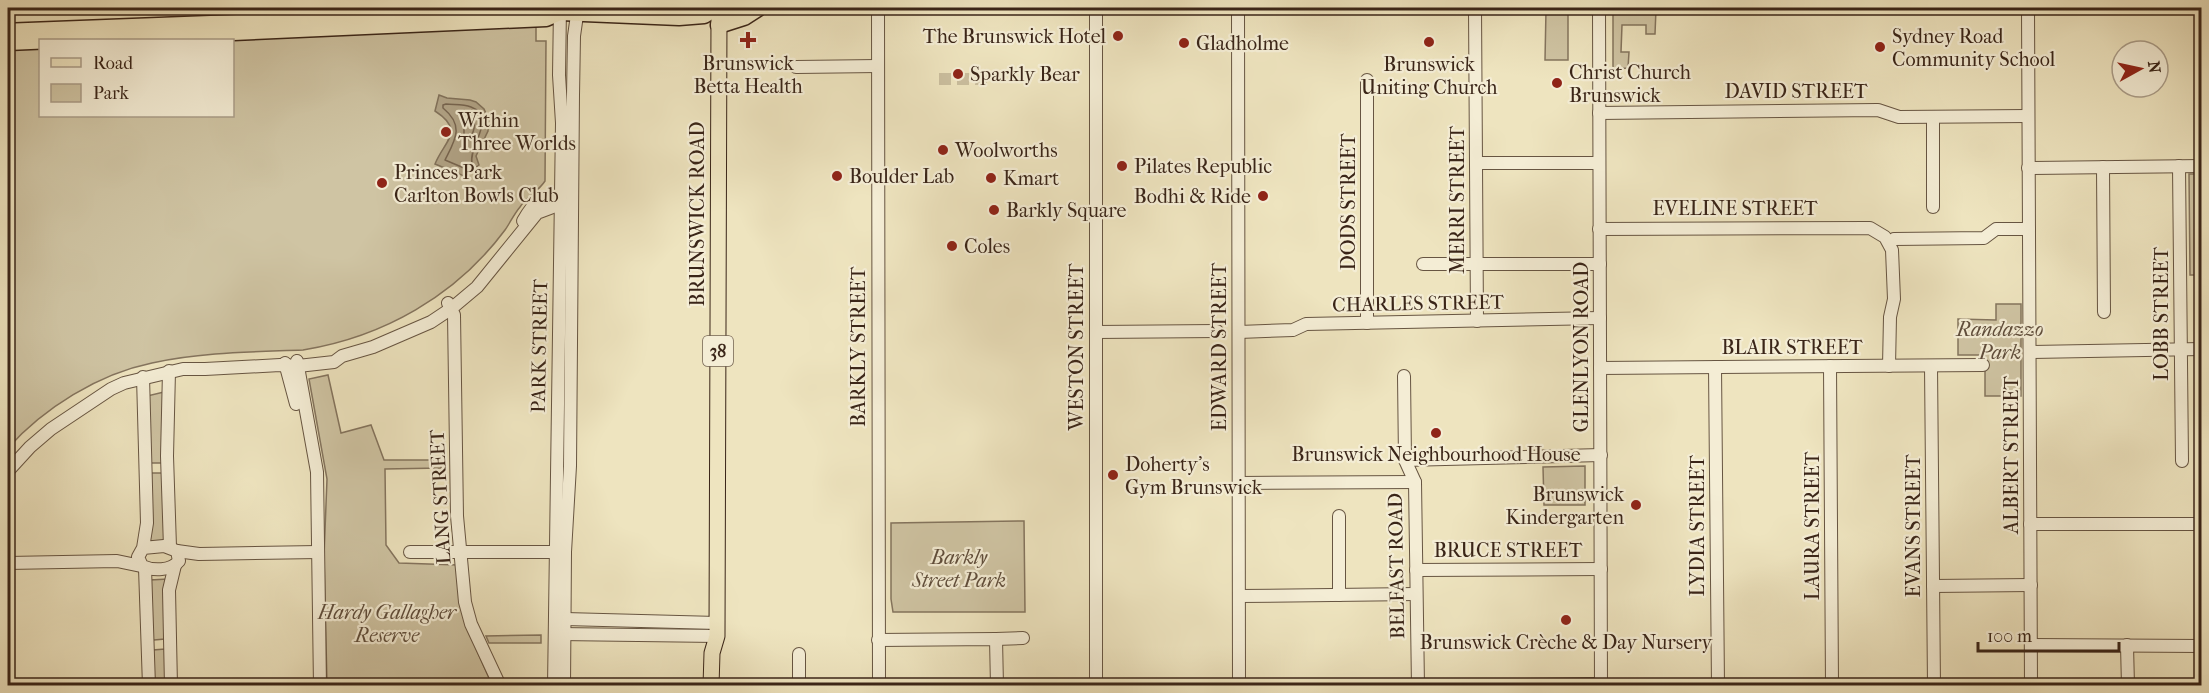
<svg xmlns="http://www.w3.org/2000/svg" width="2209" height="693" font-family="'IM FELL French Canon',serif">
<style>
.green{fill:#cfc4a3;stroke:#84745e;stroke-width:1.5}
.water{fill:#b1a386;stroke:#81715a;stroke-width:1.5}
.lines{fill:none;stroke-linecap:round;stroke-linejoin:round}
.shore{stroke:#76644f;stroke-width:1.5}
.minor-tunnel{stroke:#cabe9e;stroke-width:12;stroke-dasharray:12 6;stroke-linecap:butt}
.minor-casing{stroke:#675542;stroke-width:14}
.major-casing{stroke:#3a2518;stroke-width:17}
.highway-casing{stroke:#3a2518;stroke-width:19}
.minor{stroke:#f4edd5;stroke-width:12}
.major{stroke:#eee4bf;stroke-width:15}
.highway{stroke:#eee4bf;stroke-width:16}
.tram{stroke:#3a2518;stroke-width:1.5}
.poi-dot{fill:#8f2418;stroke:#f4edd5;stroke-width:2}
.labels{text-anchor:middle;stroke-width:4.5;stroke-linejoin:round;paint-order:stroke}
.shield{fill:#f4edd5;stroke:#726151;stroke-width:1.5}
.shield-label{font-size:18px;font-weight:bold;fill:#3a2518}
.poi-label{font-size:20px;fill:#3a2518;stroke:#f4edd5;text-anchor:start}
.street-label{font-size:20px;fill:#3a2518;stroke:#f4edd5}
.park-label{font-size:20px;font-style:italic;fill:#5f4d3b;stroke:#f4edd5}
</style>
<rect width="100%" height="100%" fill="#eee4bf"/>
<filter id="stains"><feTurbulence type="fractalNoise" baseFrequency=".00333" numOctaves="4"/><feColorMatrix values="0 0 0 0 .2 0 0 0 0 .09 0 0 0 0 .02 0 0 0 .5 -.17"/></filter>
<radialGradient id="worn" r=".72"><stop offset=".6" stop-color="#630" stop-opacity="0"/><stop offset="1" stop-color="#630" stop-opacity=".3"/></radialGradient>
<g class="green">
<path d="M1615,9H1656L1655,34H1646V25H1622L1621,52H1629L1628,68L1613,69V12Z"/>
<path d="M1546,10H1568V60H1545Z"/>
<path d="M536,26V41H546L545,181C538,192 527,196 520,207C514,214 510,223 505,230C456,296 383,337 303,350C253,352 201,352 152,363C98,374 44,408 8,448V49L40,48V116H232V40H205Z"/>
<path d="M2189,174H2201V275H2190Z"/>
<path d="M1996,304H2021V396H1985V355H1958V319L1996,320Z"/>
<path d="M328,375L341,433L371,425L384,460H441V468L385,469L386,545L399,563L458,565L475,646L492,685H327L324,556L327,479L309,379Z"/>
<path d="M164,392L162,463H151L147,396Z"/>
<path d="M1585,466V505H1544L1543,467Z"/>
<path d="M151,473H163L166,541H150Z"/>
<path d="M1024,521L1025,612H893L891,599V523Z"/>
<path d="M168,579L165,639L154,640L152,638L150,580Z"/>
<path d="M541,635V643H489L486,636Z"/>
<path d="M165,649L169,685H152L153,650Z"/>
</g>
<path class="water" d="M439,95L447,98L470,100L476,102L484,109L488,118V131L476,156L479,165L464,176L435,164C444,141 466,131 435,111Z"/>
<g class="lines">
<g class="shore">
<path d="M446,104C454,105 463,104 471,107C498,117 468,146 472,163L464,168L445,160C455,140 465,126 443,108V105Z"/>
<path d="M463,113L470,114C478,122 474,134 467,141L464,139V127L460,116Z"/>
</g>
<path class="minor-tunnel" d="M939,79H991"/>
<g class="minor-casing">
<g id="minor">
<path d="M878,8L879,686"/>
<path d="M1096,8V686"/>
<path d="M1238,8L1239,686"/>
<path d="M1475,8L1477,321"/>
<path d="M1599,8L1601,686"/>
<path d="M2028,8L2031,686"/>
<path d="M796,67L878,66"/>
<path d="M1367,80V323"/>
<path d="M1599,113L1878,110L1899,117L2028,116"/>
<path d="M1933,117V207"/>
<path d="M1476,163H1599"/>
<path d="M2179,166L2182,461"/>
<path d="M2103,167L2104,312"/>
<path d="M2028,168L2202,166"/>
<path d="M523,221C538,195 539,200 564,204"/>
<path d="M1599,229L1870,228L1885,237L1892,250L1894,299L1890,317L1889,366"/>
<path d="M1890,242L1894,239L1984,238L1996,229H2029"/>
<path d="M1423,264H1600"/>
<path d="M448,303L454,315L457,516L465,602L471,624L500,686"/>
<path d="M1096,332L1217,331"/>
<path d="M1239,332L1293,330L1306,324L1600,318"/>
<path d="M2030,352L2202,349"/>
<path d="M297,361L317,472L320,686"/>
<path d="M285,363L296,404"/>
<path d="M1830,366L1832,686"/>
<path d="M1931,366L1934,686"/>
<path d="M1715,367L1718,686"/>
<path d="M1600,368L1983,365"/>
<path d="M169,371L167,456L170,547"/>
<path d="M1404,376L1405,460L1415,482L1418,686"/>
<path d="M1405,460L1601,455"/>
<path d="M8,471L30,447L51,429L111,389L124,383L183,369H205L280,365L298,366L334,362L342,356L373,347L431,322L452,308L477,287L537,213L561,204"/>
<path d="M1239,483L1415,482"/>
<path d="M1339,516V595"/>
<path d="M2030,524H2202"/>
<path d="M143,548L164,546L177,551L179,561C171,571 153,571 142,566L138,557L143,548L147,523L143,377"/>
<path d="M177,551L199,554L318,552"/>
<path d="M410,552H565"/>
<path d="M8,563L117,561L141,566"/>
<path d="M145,568L149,686"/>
<path d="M1416,570L1601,569"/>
<path d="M1933,586L2031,585"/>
<path d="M1239,596L1416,594"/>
<path d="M565,619L717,623"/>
<path d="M559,634L717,636"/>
<path d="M996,639L1023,638"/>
<path d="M878,640L996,639L997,686"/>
<path d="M2031,645L2202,646"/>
<path d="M2127,645L2128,686"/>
<path d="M799,654V686"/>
<path d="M171,686L169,590L175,565"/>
<path d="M554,686L562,123L559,75L560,8"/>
<path d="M564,686L565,552L570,466L573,95L574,36L578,8"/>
<path d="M1434,686L1601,684"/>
</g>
</g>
<g class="major-casing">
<path id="major" d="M711,686L712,653L717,636L719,14"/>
</g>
<g class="highway-casing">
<g id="highway">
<path d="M552,8L560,12L679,17L704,15L715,8"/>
<path d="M8,13L150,8"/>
<path d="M719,25L744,17L758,8"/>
<path d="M8,28L512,8"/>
<path d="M8,42L546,18L560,12"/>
</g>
</g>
<use href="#minor" class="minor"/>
<use href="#major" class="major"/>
<use href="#highway" class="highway"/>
<path class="tram" d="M8,23L395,8"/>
</g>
<g class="poi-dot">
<circle cx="1118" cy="36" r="6"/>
<path d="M745 31h6v6h6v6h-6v6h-6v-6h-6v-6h6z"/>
<circle cx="1429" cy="42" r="6"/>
<circle cx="1184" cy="43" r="6"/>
<circle cx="1880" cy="47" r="6"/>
<circle cx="958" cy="74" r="6"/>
<circle cx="1557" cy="83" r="6"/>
<circle cx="446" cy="132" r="6"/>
<circle cx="943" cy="150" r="6"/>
<circle cx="1122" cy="166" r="6"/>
<circle cx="837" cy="176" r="6"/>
<circle cx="991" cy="178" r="6"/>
<circle cx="382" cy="183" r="6"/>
<circle cx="1263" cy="196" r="6"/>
<circle cx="994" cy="210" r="6"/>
<circle cx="952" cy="246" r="6"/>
<circle cx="1436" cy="433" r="6"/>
<circle cx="1113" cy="475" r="6"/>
<circle cx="1636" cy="505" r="6"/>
<circle cx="1566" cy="620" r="6"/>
</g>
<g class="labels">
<rect class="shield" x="703" y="336" width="30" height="30" rx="4.5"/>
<g class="shield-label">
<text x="718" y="357">38</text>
</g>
<g class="poi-label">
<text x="1106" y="43" text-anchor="end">The Brunswick Hotel</text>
<text x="1892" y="43">Sydney Road<tspan x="1892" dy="23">Community School</tspan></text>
<text x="1196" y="50">Gladholme</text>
<text x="748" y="70" text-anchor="middle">Brunswick<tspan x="748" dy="23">Betta Health</tspan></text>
<text x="1429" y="71" text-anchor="middle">Brunswick<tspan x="1429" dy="23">Uniting Church</tspan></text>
<text x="1569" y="79">Christ Church<tspan x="1569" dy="23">Brunswick</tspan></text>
<text x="970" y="81">Sparkly Bear</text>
<text x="458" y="127">Within<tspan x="458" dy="23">Three Worlds</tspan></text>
<text x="955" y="157">Woolworths</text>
<text x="1134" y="173">Pilates Republic</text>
<text x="394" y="179">Princes Park<tspan x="394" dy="23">Carlton Bowls Club</tspan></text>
<text x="849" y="183">Boulder Lab</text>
<text x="1003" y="185">Kmart</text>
<text x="1251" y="203" text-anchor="end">Bodhi &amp; Ride</text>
<text x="1006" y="217">Barkly Square</text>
<text x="964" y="253">Coles</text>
<text x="1436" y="461" text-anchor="middle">Brunswick Neighbourhood House</text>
<text x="1125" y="471">Doherty's<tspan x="1125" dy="23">Gym Brunswick</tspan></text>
<text x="1624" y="501" text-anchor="end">Brunswick<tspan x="1624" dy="23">Kindergarten</tspan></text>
<text x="1566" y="649" text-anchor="middle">Brunswick Crèche &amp; Day Nursery</text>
</g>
<g class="street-label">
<text x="1796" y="98">DAVID STREET</text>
<text transform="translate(1457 200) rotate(-90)" y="7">MERRI STREET</text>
<text transform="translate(1348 202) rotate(-90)" y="7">DODS STREET</text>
<text x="1735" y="215">EVELINE STREET</text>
<text transform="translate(697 214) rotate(-90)" y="7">BRUNSWICK ROAD</text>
<text transform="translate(1418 303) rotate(-1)" y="7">CHARLES STREET</text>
<text transform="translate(2161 314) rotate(-90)" y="7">LOBB STREET</text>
<text transform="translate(539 346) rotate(-89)" y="7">PARK STREET</text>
<text transform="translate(858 347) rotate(-90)" y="7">BARKLY STREET</text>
<text transform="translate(1076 347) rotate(-90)" y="7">WESTON STREET</text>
<text transform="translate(1219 347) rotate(-90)" y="7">EDWARD STREET</text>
<text transform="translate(1581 347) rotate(-90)" y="7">GLENLYON ROAD</text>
<text x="1792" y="354">BLAIR STREET</text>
<text transform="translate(2011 455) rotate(-90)" y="7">ALBERT STREET</text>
<text transform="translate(440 497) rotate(-93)" y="7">LANG STREET</text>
<text transform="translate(1697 526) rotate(-90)" y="7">LYDIA STREET</text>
<text transform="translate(1812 526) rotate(-90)" y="7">LAURA STREET</text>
<text transform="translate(1913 526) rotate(-90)" y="7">EVANS STREET</text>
<text x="1508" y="557">BRUCE STREET</text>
<text transform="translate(1396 566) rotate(-91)" y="7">BELFAST ROAD</text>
</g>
<g class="park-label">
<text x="2000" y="336">Randazzo<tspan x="2000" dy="23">Park</tspan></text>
<text x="959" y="564">Barkly<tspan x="959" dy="23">Street Park</tspan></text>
<text x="387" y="619">Hardy Gallagher<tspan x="387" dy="23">Reserve</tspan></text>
</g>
</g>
<rect width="2209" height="693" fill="none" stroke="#eee4bf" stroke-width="30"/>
<rect x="9" y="9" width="2191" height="675" fill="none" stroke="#3a2518" stroke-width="3"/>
<rect x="15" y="15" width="2179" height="663" fill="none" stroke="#3a2518" stroke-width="1.5"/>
<rect x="39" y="39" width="195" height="78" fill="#f4edd5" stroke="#aa9d89" stroke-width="1.5"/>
<rect x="51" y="58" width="30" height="9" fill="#eee4bf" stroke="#aa9d89" stroke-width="1.5"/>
<text x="93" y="69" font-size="18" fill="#3a2518">Road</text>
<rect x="51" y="84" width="30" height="18" fill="#cfc4a3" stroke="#aa9d89" stroke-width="1.5"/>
<text x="93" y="99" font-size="18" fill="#3a2518">Park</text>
<g transform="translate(2140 69) rotate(82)"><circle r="28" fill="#f4edd5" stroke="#aa9d89" stroke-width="1.5"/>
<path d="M0-4.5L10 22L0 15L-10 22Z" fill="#8f2418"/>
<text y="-9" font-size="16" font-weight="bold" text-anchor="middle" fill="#3a2518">N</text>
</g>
<path d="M1978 642v9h141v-9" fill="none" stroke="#3a2518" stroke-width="3"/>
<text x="1987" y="642" font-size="18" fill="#3a2518" stroke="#f4edd5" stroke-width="4.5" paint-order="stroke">100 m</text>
<rect width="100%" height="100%" filter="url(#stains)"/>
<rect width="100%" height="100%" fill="url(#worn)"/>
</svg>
